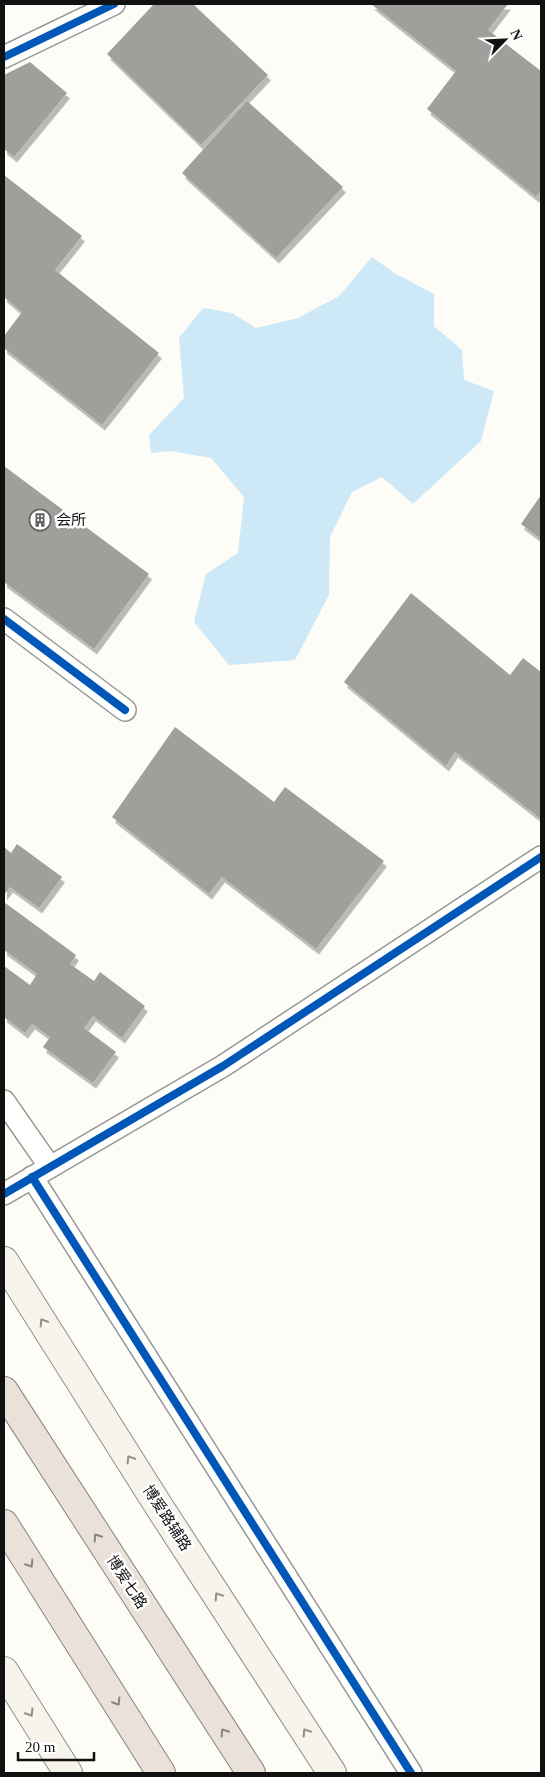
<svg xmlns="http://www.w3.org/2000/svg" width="545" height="1777" font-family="'Times New Roman','Noto Sans SC',serif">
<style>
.water{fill:#cde8f7}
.building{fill:#a19f9c;filter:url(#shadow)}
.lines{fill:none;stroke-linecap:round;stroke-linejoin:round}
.street-casing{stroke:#979795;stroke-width:24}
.secondary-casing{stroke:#8e8d8b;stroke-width:30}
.highway-casing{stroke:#858482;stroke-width:30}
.street{stroke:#fffffe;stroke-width:21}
.secondary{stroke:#f6f4eb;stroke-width:28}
.highway{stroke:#eae1d8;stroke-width:28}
.cycleway-casing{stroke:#fff;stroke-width:11}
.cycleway{stroke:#0057b8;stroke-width:8}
.oneway{stroke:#8f8e89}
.oneway2{stroke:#88837e}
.labels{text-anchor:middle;stroke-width:5;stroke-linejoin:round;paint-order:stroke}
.poi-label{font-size:15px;fill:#111;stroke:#fff;text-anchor:start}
.street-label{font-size:15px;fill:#111;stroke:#fff}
</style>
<defs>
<filter id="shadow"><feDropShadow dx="3" dy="5.5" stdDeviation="0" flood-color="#0004"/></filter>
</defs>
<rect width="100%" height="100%" fill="#fdfcf7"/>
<path class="water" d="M372,257L396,274L434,294V326L462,350L464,380L494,391L481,441L413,504L382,477L352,492L330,537L329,595L295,660L229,665L194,622L206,574L238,553L244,497L211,458L171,451L151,453L149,435L184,398L179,338L203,308L232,313L256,328L298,318L339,296Z"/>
<g class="building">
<path d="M154,4H193L268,75L201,145L107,54Z"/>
<path d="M371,4H508L488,30L541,71V190L536,197L427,109L456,71Z"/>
<path d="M30,62L67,93L14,157L4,149V75Z"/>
<path d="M247,101L343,187L276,258L182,173Z"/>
<path d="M4,175L82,236L55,270L159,353L102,425L4,348V336L22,312L4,297Z"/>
<path d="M4,466L149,574L94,649L4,582Z"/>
<path d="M541,495V539L521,524Z"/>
<path d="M411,593L510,675L523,658L541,672V819L455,752L446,766L344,682Z"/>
<path d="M175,727L274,802L285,787L384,861L316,949L222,877L209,894L112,817Z"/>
<path d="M17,844L62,877L39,908L10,887L4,895V847L11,853Z"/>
<path d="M4,902L76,955L70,964L94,981L100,972L145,1006L122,1038L93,1016L84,1028L116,1052L93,1083L43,1047L50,1037L32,1024L25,1033L4,1017V966L30,985L37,974L4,950Z"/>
</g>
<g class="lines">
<g class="street-casing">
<g id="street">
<path d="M4,57L114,4"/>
<path d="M4,619L125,710"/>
<path d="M4,1101L50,1167"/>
<path d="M32,1177L411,1773"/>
<path d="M4,1194L223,1066L541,857"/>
</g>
</g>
<g class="secondary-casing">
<g id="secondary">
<path d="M4,1261L160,1508L332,1773"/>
<path d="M4,1671L68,1773"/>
</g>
</g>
<g class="highway-casing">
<g id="highway">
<path d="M4,1391L251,1773"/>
<path d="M4,1524L161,1773"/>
</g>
</g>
<use href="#street" class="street"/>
<use href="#secondary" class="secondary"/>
<use href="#highway" class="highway"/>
<g class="cycleway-casing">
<g id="cycleway">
<path d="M4,57L114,4"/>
<path d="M4,619L125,710"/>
<path d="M32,1177L411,1773"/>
<path d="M4,1194L223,1066L541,857"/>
</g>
</g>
<use href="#cycleway" class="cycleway"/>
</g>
<defs><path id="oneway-chevron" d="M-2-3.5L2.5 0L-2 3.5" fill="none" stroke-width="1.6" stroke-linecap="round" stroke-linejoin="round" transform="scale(1.25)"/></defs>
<g class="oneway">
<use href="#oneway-chevron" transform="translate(43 1322) rotate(-122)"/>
<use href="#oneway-chevron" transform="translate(130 1459) rotate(-122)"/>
<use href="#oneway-chevron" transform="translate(218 1596) rotate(-123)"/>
<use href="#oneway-chevron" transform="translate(30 1713) rotate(58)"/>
<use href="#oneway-chevron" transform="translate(306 1732) rotate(-123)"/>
</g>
<g class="oneway2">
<use href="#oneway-chevron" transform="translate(97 1537) rotate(-123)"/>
<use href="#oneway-chevron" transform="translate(30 1564) rotate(57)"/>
<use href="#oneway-chevron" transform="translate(117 1702) rotate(58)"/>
<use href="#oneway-chevron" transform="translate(224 1732) rotate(-123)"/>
</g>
<defs>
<g id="building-ring" transform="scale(1.125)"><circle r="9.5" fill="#fff" stroke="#646362" stroke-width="1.5"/><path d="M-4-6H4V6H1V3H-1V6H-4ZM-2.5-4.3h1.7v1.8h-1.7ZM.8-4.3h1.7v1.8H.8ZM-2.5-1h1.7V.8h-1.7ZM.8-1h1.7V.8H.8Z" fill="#646362"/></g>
</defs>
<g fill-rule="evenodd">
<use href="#building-ring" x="40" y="520"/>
</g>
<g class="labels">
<g class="poi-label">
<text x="56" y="525">会所</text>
</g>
<g class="street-label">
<text transform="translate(167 1518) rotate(57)" y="5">博爱路辅路</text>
<text transform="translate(127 1582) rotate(57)" y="5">博爱七路</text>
</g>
</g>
<rect width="545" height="1777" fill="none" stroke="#111111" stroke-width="10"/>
<g transform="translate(505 40) rotate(66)" stroke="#ffffff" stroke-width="4" paint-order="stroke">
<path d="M0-4L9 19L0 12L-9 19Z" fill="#111111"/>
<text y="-8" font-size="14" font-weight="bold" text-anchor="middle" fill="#111111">N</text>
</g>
<path d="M18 1752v8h76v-8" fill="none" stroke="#111111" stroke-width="2.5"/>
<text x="25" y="1752" font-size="15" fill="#111111" stroke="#ffffff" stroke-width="4" paint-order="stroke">20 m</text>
</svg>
